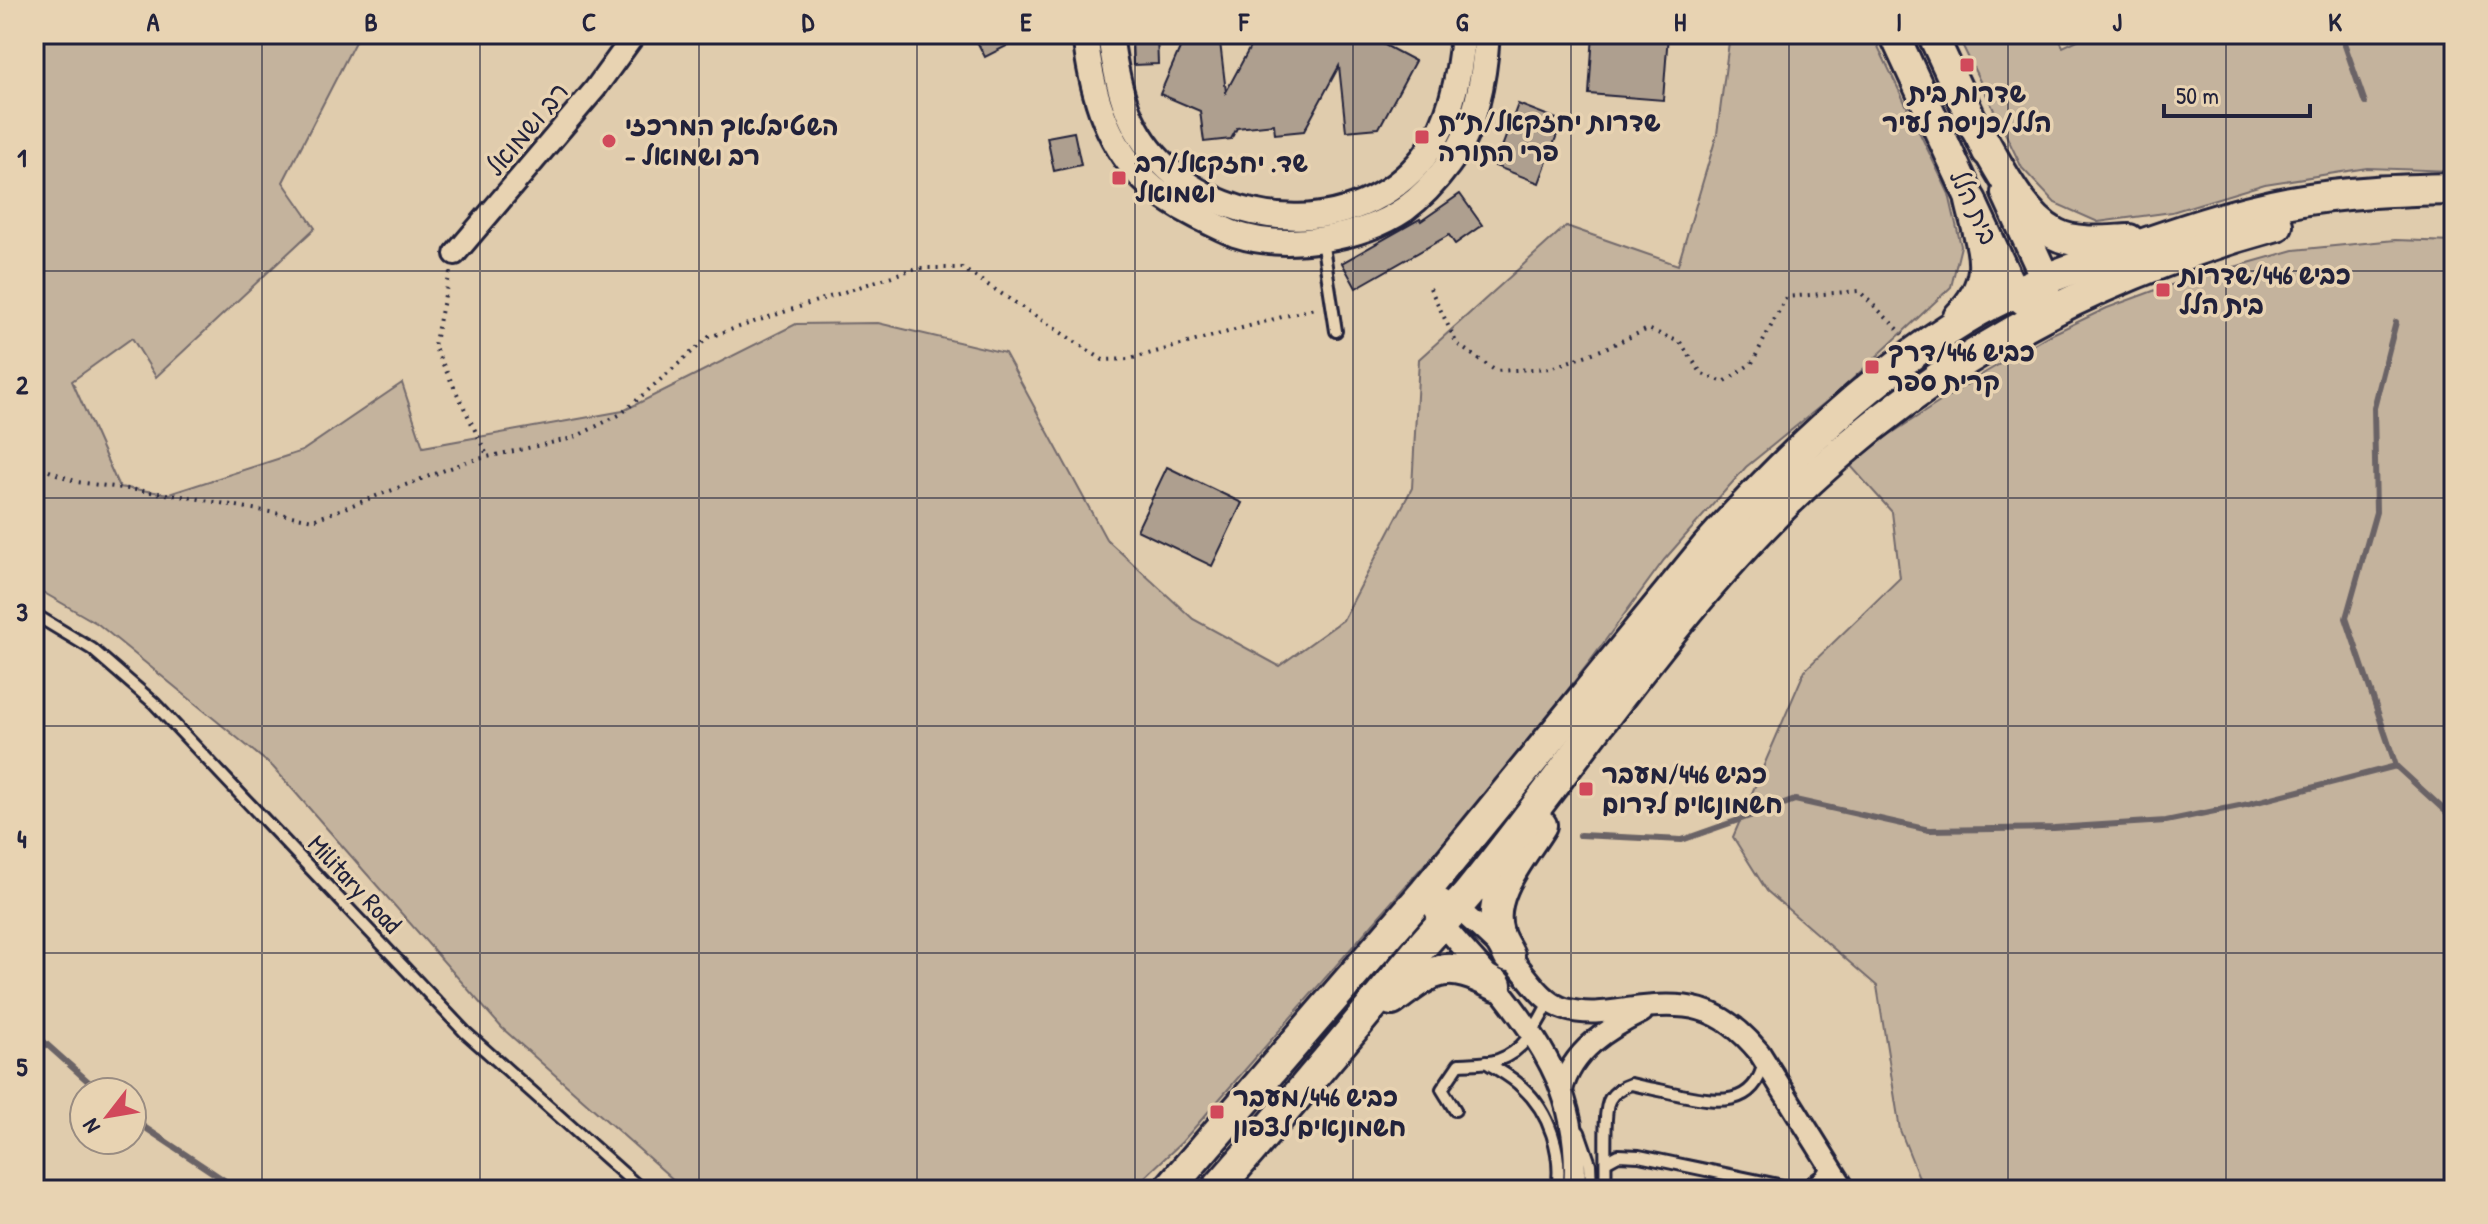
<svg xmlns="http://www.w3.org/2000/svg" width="2488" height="1224" font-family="'Patrick Hand','Playpen Sans Hebrew',sans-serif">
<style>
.green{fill:#c4b39d;stroke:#736a6c;stroke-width:2}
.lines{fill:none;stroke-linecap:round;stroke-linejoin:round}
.stream{stroke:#6b6366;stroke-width:6}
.building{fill:#ae9f8f;stroke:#22223b;stroke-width:2}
.service-casing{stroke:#22223b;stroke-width:16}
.minor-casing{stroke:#22223b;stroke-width:26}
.tertiary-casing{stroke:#22223b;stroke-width:30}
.secondary-casing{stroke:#22223b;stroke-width:34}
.primary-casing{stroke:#22223b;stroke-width:36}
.path{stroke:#22223b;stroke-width:4;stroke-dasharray:2 6;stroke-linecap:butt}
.service{stroke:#e8d3b2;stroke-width:10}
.minor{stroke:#e8d3b2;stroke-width:20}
.tertiary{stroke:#e8d3b2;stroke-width:24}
.secondary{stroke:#e8d3b2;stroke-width:28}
.primary{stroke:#e8d3b2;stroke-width:30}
.grid{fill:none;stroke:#22223b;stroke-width:2;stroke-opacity:0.55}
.poi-dot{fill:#d1495b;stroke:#e8d3b2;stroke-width:3}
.labels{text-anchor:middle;stroke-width:7;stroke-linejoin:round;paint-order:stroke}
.poi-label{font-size:26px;font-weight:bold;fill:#22223b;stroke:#e8d3b2;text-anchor:start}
.street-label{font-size:26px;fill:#22223b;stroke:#e8d3b2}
.neatline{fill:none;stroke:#22223b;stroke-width:3}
.grid-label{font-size:26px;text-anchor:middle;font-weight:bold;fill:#22223b}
</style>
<rect width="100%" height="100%" fill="#e0ccad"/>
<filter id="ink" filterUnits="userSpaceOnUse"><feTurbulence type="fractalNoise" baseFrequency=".0125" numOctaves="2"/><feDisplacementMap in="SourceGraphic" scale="16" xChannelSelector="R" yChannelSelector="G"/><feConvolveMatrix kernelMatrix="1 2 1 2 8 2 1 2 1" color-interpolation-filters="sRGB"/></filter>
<g filter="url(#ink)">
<g class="green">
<path d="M34,34H359L283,182L315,228L156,377L132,338L72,381L119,487L169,494L302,451L402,383L423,447L623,411L796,324L878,323L1005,353L1106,539L1193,619L1279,666L1343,620L1412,488L1419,359L1566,226L1678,265L1717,134L1730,34H1872L1949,194L1961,246L1951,287L1843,388L1746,467L1664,560L1591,660L1492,787L1182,1142L1131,1190H685L502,1028L273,767L98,624L34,587Z"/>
<path d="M1957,34H2057L2063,47L2090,34H2454V171L2367,168L2265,184L2172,212L2098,222L2055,203L2022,168Z"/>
<path d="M2395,240L2454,242V1190H1924L1900,1130L1877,986L1767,891L1733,837L1805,670L1900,578L1892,512L1850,465L1889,435L1986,372L2046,337L2107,308L2164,287L2294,250Z"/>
</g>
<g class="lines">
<g class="stream">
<path d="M2341,34L2365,103"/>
<path d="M2396,322L2374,408L2376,512L2346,618L2396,766L2454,819"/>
<path d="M1580,835L1682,840L1795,800L1929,830L2054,828L2166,821L2249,804L2396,766"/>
<path d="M34,1033L100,1092"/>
<path d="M132,1119L239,1190"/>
</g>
</g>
<g class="building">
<path d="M973,34H1030L985,57Z"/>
<path d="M1132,34H1157L1158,64L1133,65Z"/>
<path d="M1186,34H1219L1226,92L1257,34H1364L1415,61L1379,128L1346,131L1339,66L1304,131L1275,134L1274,124L1237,128L1231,139L1204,142L1200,111L1160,94Z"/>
<path d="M1593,34H1668L1663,100L1589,94Z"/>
<path d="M1518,104L1562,121L1539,183L1495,166Z"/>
<path d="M1074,132L1081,165L1054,171L1047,137Z"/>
<path d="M1460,194L1482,225L1455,244L1449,235L1356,288L1342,263L1420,219L1421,221Z"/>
<path d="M1167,467L1242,503L1212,566L1137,530Z"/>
</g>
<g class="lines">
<g class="service-casing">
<g id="service">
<path d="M1322,240L1336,331"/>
<path d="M34,614L92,649L154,703L466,1033L642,1190"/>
<path d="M1486,1062C1498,1070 1512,1077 1522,1087C1550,1112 1563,1154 1557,1190"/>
<path d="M1455,1110L1442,1089L1459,1064C1471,1063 1487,1064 1498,1060C1525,1051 1537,1025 1549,1002"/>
<path d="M1579,1132L1590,1164L1591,1190"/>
<path d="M1607,1161L1618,1155L1639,1156L1802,1190L1821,1176L1829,1164"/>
<path d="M1605,1190C1607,1170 1602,1111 1610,1099C1615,1091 1622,1087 1631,1084C1648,1088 1665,1091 1681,1095C1717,1102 1754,1108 1764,1062"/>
</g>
</g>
<g class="minor-casing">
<g id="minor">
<path d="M455,254L595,89L635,34"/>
<path d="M1562,1090C1572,1051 1607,1029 1642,1012"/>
<path d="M1574,1190C1581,1104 1548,1049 1495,984C1479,964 1459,945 1443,924C1436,914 1431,902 1425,892C1436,897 1448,902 1458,909C1475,923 1492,939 1508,955C1526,972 1540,1002 1565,1009C1586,1015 1606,1012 1627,1009C1685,1001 1720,1004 1759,1052L1845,1190"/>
</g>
</g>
<g class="tertiary-casing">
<g id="tertiary">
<path d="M1085,34C1091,87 1104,138 1142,178C1158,194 1177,206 1197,216C1209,222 1222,229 1235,234C1286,251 1361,239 1405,209C1420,198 1436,181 1447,166C1476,129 1484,79 1487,34"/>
<path d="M1110,34C1116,81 1126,127 1161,162C1232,235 1368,239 1429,150C1452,116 1460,74 1463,34"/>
</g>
</g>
<g class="secondary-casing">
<g id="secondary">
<path d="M1894,34L2014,293L2043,315"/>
<path d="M1932,34L1987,152"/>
<path d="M2006,193L2046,280L2044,303"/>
</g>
</g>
<g class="primary-casing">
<g id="primary">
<path d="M1977,130C1997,163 2020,215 2055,234C2076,245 2106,241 2129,240"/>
<path d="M1959,317C1999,276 1982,250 1971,201"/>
<path d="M1509,956C1506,949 1500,941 1498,933C1486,895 1522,856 1541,825"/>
<path d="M1392,1000C1435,968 1445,959 1496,985"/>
<path d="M1168,1190L1425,892L1706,548C1784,460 1876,370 1978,311C2022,286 2071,269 2118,253C2175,233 2232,213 2291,202C2345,192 2400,190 2454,189"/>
<path d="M1216,1190C1286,1111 1353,1029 1420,948C1436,929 1453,912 1469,893C1571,767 1660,631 1774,515C1915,371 2083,278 2277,225"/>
</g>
</g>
<g class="path">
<path d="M450,272L434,346L488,457"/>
<path d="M1430,288L1457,344L1496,371L1551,368L1601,350L1648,329L1680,342L1702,374L1724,382L1752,363L1786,297L1859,291L1903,334"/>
<path d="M34,465L77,482L188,497L313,520L469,461L573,438L621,414L709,337L916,268H962L1103,360L1130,359L1318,307"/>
</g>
<use href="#service" class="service"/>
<use href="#minor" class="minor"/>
<use href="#tertiary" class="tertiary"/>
<use href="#secondary" class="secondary"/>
<use href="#primary" class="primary"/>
</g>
</g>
<path class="grid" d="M262,34V1190M480,34V1190M699,34V1190M917,34V1190M1135,34V1190M1353,34V1190M1571,34V1190M1789,34V1190M2008,34V1190M2226,34V1190M34,271H2454M34,498H2454M34,726H2454M34,953H2454"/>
<g class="poi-dot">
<rect x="1959" y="57" width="16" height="16" rx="4"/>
<rect x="1414" y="129" width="16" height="16" rx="4"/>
<circle cx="609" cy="141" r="8"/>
<rect x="1111" y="170" width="16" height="16" rx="4"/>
<rect x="2155" y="282" width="16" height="16" rx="4"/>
<rect x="1864" y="359" width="16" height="16" rx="4"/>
<rect x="1578" y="781" width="16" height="16" rx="4"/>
<rect x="1209" y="1104" width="16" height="16" rx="4"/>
</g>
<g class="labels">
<g class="poi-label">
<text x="1967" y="102" text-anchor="middle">שדרות בית<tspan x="1967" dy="30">הלל/כניסה לעיר</tspan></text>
<text x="1438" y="131">שדרות יחזקאל/ת״ת<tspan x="1438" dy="30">פרי התורה</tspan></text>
<text x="625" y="135">השטיבלאך המרכזי<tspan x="625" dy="30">- רב ושמואל</tspan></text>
<text x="1135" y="172">שד. יחזקאל/רב<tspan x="1135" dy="30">ושמואל</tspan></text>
<text x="2179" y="284">כביש 446/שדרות<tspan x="2179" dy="30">בית הלל</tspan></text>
<text x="1888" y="361">כביש 446/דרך<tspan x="1888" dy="30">קרית ספר</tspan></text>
<text x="1602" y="783">כביש 446/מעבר<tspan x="1602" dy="30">חשמונאים לדרום</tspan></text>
<text x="1233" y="1106">כביש 446/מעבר<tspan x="1233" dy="30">חשמונאים לצפון</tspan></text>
</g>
<g class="street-label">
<text transform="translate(527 129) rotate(-50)" y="9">רב ושמואל</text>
<text transform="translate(1974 207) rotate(65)" y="9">בית הלל</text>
<text transform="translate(355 884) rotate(47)" y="9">Military Road</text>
</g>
</g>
<rect width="2488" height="1224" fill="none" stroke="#e8d3b2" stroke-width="88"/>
<g transform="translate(108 1116) rotate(239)"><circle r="38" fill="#e8d3b2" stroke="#998c82" stroke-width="2"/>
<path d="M0-6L14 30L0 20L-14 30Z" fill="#d1495b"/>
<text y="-12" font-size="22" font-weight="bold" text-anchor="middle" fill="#22223b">N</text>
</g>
<path d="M2164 104v12h146v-12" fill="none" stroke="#22223b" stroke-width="4"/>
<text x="2176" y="104" font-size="24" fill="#22223b" stroke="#e8d3b2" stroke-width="6" paint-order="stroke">50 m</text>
<rect x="44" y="44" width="2400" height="1136" class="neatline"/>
<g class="grid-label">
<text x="153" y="31">A</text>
<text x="371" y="31">B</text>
<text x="589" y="31">C</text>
<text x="808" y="31">D</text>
<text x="1026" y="31">E</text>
<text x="1244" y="31">F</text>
<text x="1462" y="31">G</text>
<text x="1680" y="31">H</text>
<text x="1899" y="31">I</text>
<text x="2117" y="31">J</text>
<text x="2335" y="31">K</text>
<text x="22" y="167">1</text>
<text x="22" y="394">2</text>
<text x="22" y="621">3</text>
<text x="22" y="848">4</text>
<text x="22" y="1076">5</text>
</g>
</svg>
